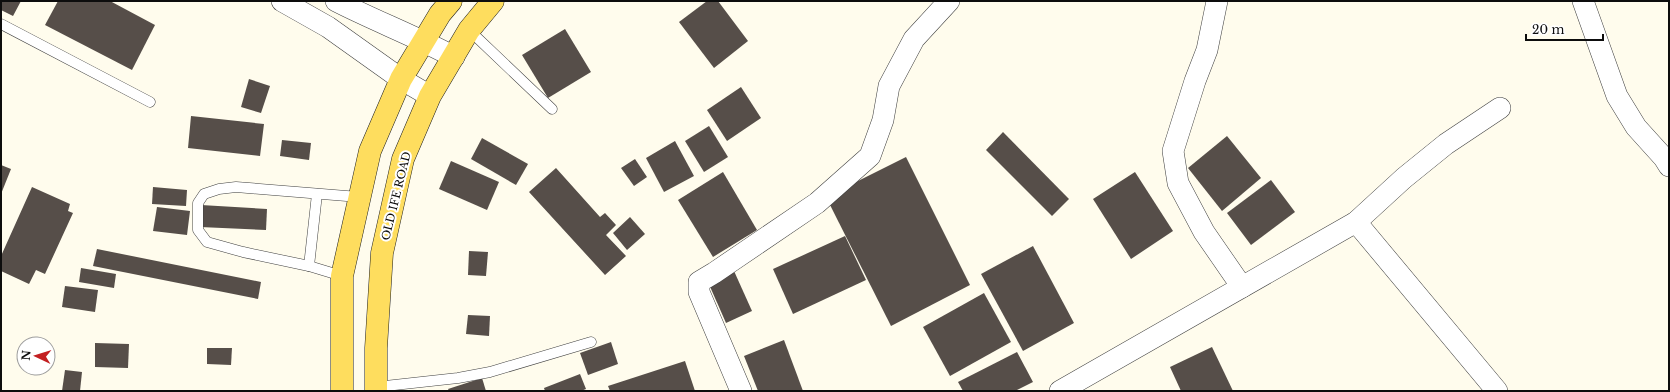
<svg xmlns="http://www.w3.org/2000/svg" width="1670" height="392" font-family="'Libre Baskerville',serif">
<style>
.building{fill:#564e49}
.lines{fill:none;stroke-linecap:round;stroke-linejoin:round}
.lane-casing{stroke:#404040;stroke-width:11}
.street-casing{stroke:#404040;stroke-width:22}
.primary-casing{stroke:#1e1e1e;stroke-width:23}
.lane{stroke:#fff;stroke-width:10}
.street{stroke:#fff;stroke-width:21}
.primary{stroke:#fedd5e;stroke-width:22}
.labels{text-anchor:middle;stroke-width:4;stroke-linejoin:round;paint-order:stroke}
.street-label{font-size:11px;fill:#0d0d0d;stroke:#fff}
</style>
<rect width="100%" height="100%" fill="#fffced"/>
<g class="building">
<path d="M1,1H21L13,16L1,10Z"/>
<path d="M58,1H110L155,25L132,70L45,25Z"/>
<path d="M707,1H718L748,41L714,68L679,22Z"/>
<path d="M565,29L591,72L548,98L522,55Z"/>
<path d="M249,79L270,86L261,113L241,107Z"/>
<path d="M741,87L761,118L727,141L707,110Z"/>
<path d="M191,116L264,124L260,156L188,148Z"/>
<path d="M709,126L728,157L704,172L685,141Z"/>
<path d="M1003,132L1069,199L1052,216L986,150Z"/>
<path d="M1227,136L1261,178L1222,211L1188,168Z"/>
<path d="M482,138L528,164L516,185L471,159Z"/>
<path d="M282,140L311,143L309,160L280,156Z"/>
<path d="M675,141L694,176L664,192L646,158Z"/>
<path d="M906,157L970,285L891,326L826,197Z"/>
<path d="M635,159L647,177L634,186L621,168Z"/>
<path d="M451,161L499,182L487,210L439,189Z"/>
<path d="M1,165L11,169L1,194Z"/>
<path d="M556,168L600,217L605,213L616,225L606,235L626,256L605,275L529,192Z"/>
<path d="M723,172L757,230L713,257L678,200Z"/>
<path d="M1135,172L1173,231L1131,259L1093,199Z"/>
<path d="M1271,180L1295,212L1251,245L1227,213Z"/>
<path d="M32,187L70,204L68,211L73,213L45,274L36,270L29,284L1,271V256Z"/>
<path d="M153,187L187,190L186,206L152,204Z"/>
<path d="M201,205L267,209L266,230L200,227Z"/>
<path d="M157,207L190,211L187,235L153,231Z"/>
<path d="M630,217L645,234L627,250L613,233Z"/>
<path d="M845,236L866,280L793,314L773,269Z"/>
<path d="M1033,246L1074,323L1023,351L981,274Z"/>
<path d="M97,249L261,282L258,299L93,266Z"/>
<path d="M469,251L488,252L486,276L468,275Z"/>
<path d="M81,268L116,274L114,288L79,282Z"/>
<path d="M734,271L752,311L726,323L708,282Z"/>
<path d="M65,286L98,290L95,312L62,307Z"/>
<path d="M984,293L1011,342L950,376L923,327Z"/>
<path d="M468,315L490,316L489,336L466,334Z"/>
<path d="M784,340L803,391H758L744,356Z"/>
<path d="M611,342L618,364L588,375L580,353Z"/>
<path d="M95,343L129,344L128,368L95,367Z"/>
<path d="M1212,347L1233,391H1181L1170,367Z"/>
<path d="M207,348H232L231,365L207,364Z"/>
<path d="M1017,352L1033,382L1015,391H963L958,382Z"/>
<path d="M685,361L695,391H610L608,386Z"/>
<path d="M65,370L82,372L80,391H62Z"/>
<path d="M580,374L586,389L581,391H545L544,388Z"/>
<path d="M482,378L486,391H449L448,389Z"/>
</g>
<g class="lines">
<g class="lane-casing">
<g id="lane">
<path d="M1,24L150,102"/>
<path d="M469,30L552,109"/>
<path d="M309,266L317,194"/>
<path d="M342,276L309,266L243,252L207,242L198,230V203L204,194L219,189L236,187L359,197"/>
<path d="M376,387L458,378L490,372L591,342"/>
</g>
</g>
<g class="street-casing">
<g id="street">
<path d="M282,1L328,27L401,79L430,96"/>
<path d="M336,1C375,21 415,36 454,57"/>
<path d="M1217,1L1207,50L1195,81L1173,151L1178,183L1204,232L1242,287"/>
<path d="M1583,1L1617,96L1636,127L1664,158L1669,166"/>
<path d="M1356,222L1497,391"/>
<path d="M741,391L699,292V282L714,273L817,203L870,156L883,120L889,86L914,39L949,1"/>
<path d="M1060,391L1356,222L1404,178L1446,144L1500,108"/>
</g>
</g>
<g class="primary-casing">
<g id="primary">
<path d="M342,391V276L370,151L401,79L440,14L451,1"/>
<path d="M376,391V348L382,253L403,159L430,96L469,30L493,1"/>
</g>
</g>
<use href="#lane" class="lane"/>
<use href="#street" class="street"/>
<use href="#primary" class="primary"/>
</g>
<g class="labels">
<g class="street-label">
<text transform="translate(396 196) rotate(-76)" y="4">OLD IFE ROAD</text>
</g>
</g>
<rect width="1670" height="392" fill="none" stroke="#0d0d0d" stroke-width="4"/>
<g transform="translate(36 356) rotate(274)"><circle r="19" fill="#ffffff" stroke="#9e9e9e"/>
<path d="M0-3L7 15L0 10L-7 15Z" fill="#c31f21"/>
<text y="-6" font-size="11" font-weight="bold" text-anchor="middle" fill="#0d0d0d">N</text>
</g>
<path d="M1526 34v6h77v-6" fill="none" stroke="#0d0d0d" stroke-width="2"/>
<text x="1532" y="34" font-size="12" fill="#0d0d0d" stroke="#ffffff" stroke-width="3" paint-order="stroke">20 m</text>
</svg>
